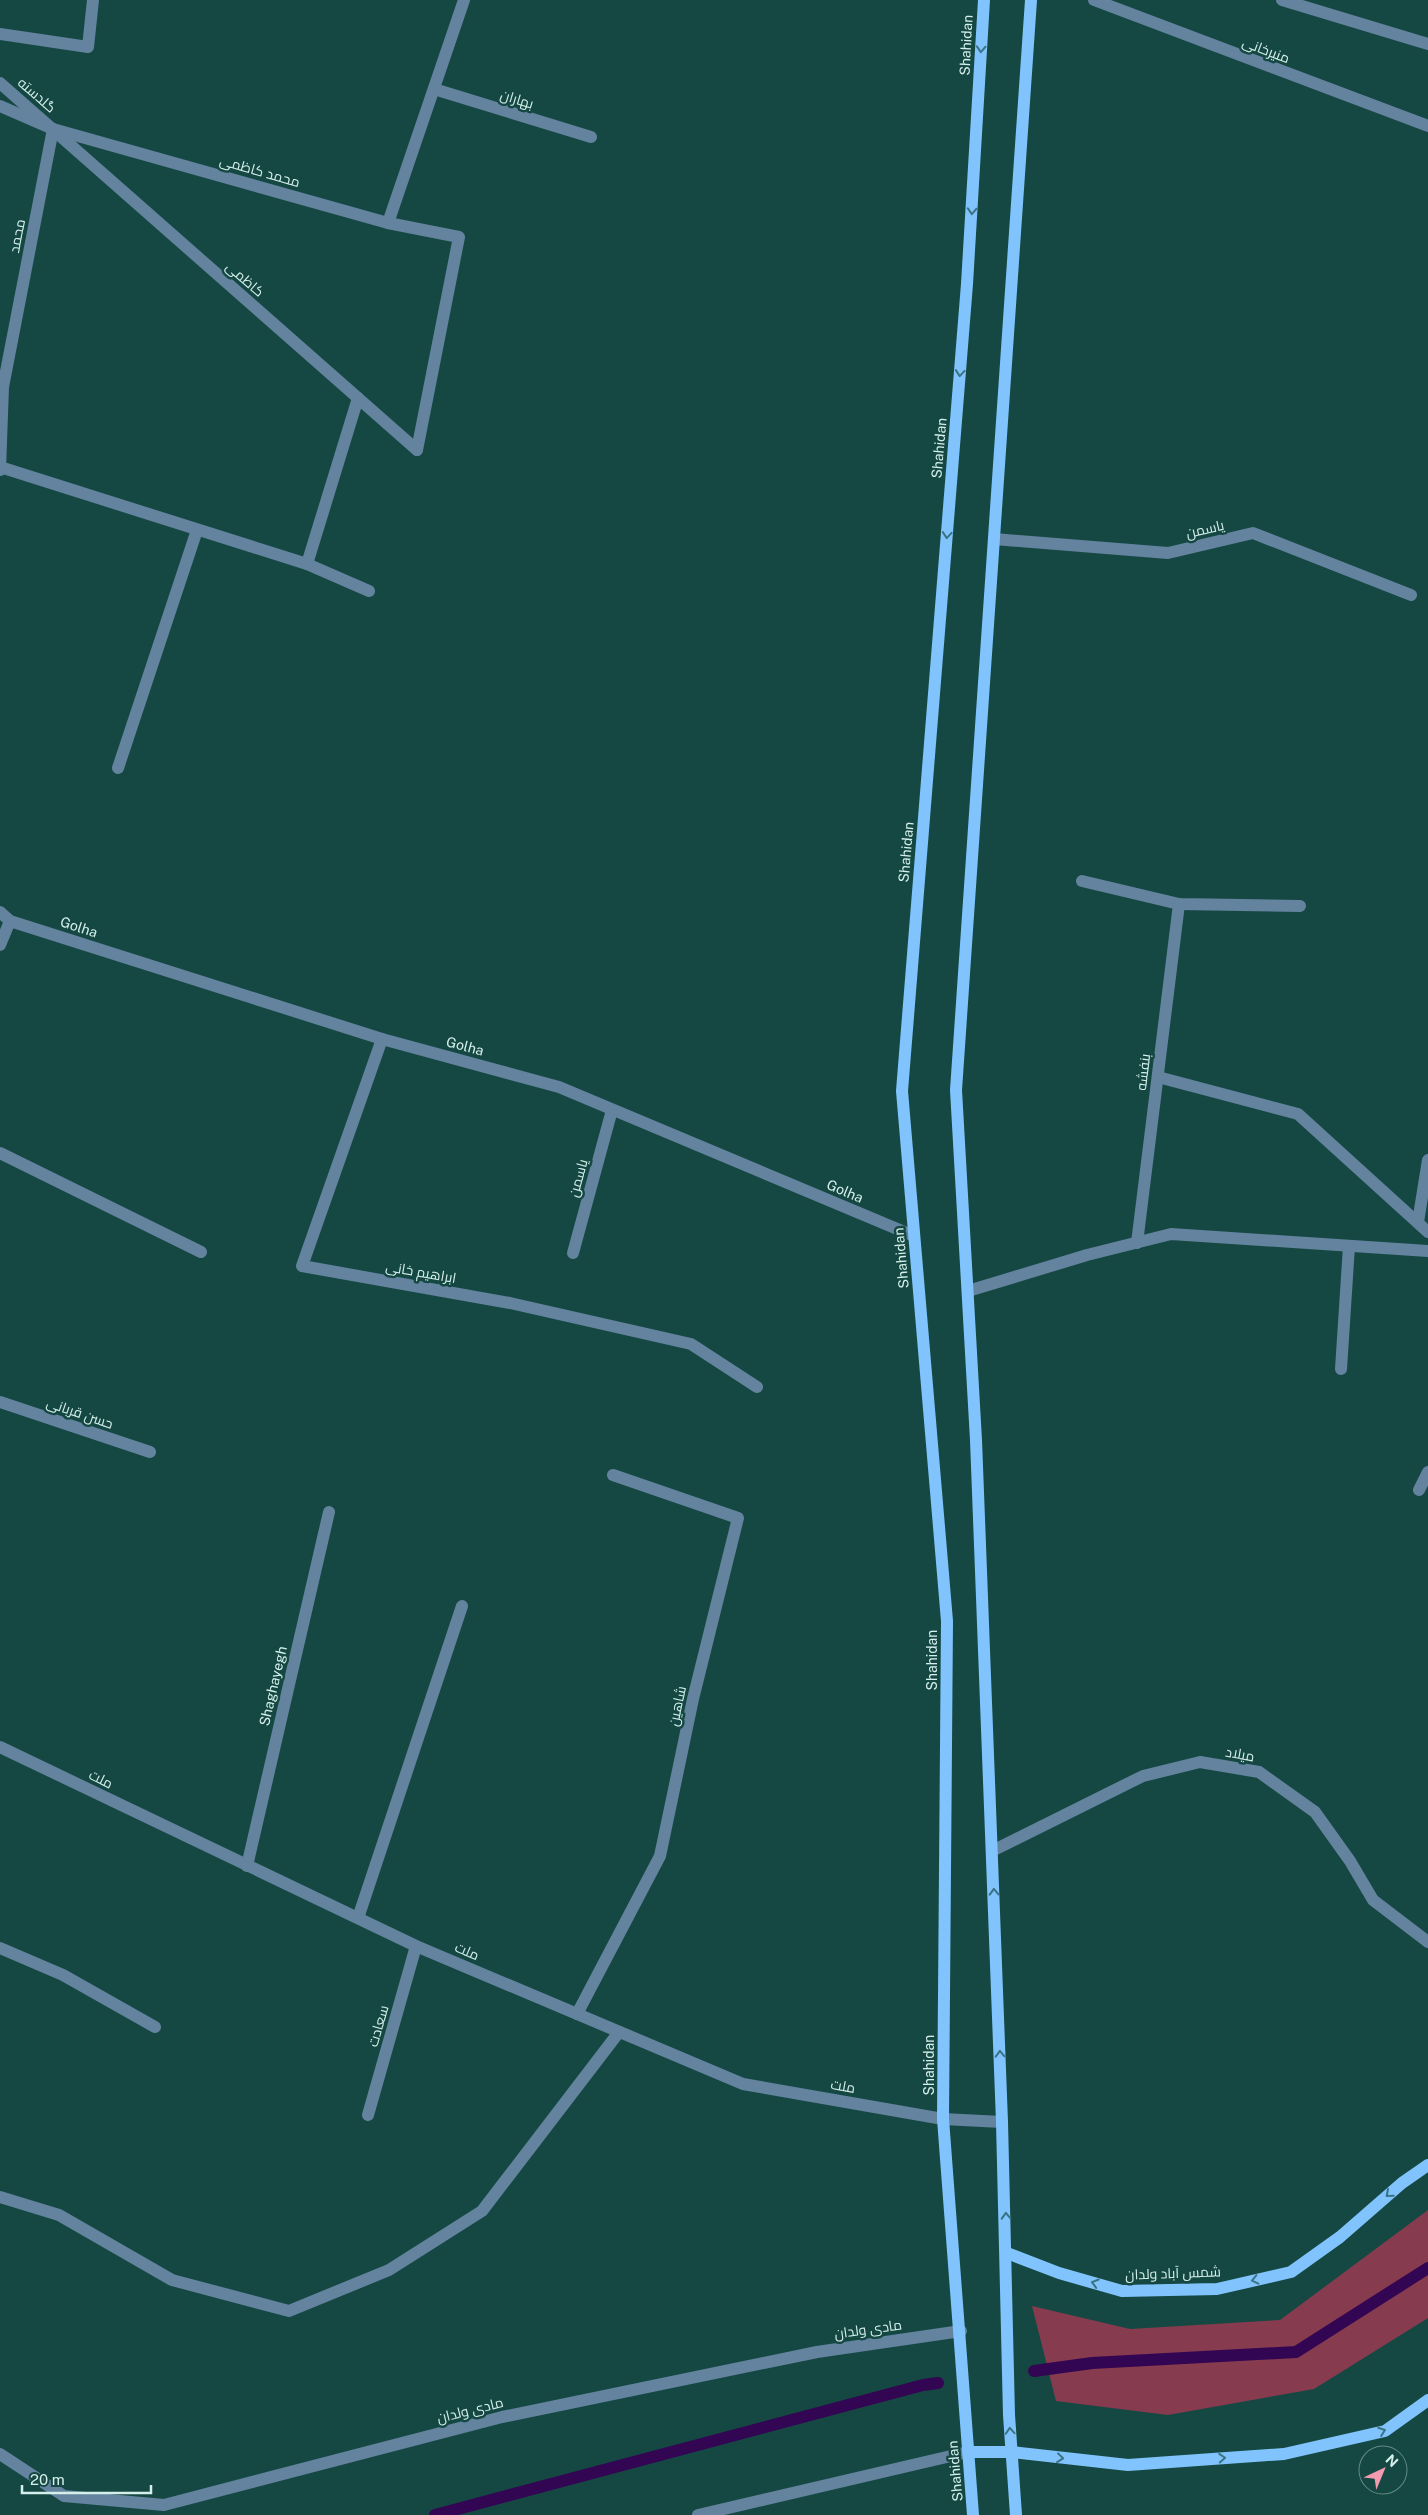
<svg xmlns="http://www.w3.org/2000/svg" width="1428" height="2515" font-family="'Public Sans',Cairo,sans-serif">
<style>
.green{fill:#863b4f}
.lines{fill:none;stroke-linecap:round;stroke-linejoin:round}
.stream{stroke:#330653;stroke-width:12}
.minor{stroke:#63839f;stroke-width:12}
.major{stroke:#81c4fd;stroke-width:12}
.oneway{stroke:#3b7384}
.labels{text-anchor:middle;stroke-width:5;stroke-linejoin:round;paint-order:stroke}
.street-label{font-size:14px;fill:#d5efeb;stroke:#154843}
</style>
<rect width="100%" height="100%" fill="#154843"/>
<path class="green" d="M1428,2210V2318L1314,2389L1168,2415L1056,2401L1032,2306L1130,2329L1280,2320Z"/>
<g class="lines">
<g class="stream">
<path d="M1034,2371L1092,2363L1296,2352L1428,2268"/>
<path d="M435,2515L923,2385L938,2383"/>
</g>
<g class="minor">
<path d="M1094,0L1428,126"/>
<path d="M1282,0L1428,44"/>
<path d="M0,34L88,47L93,0"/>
<path d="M0,83L417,450"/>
<path d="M434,89L591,137"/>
<path d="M0,106L53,129L388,223L459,237L417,450"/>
<path d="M388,223L464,0"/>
<path d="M0,467L307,564L369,591"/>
<path d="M0,470L3,387L53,129"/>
<path d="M994,539L1168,553L1253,533L1411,595"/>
<path d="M307,564L358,398"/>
<path d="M118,768L197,530"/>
<path d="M1082,881L1179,904L1300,906"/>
<path d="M0,912L10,921L382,1039L559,1087L914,1236"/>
<path d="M0,945L10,921"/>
<path d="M382,1039L302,1266L510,1303L691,1344L757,1387"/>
<path d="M1158,1077L1298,1114L1428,1232"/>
<path d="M0,1153L201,1252"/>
<path d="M1418,1222L1428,1160"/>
<path d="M1137,1243L1179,904"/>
<path d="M573,1253L612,1110"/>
<path d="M968,1291L1087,1255L1171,1234L1428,1251"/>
<path d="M1341,1369L1349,1246"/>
<path d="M0,1402L150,1452"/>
<path d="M1419,1490L1428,1472"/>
<path d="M0,1747L416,1946L743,2084L943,2119L1002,2122"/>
<path d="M992,1851L1143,1776L1200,1762L1259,1772L1315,1812L1350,1861L1373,1900L1428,1942"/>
<path d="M247,1866L329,1512"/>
<path d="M358,1918L462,1606"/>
<path d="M0,1948L63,1975L155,2027"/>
<path d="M577,2014L660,1856L693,1699L738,1518L613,1475"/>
<path d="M368,2115L416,1946"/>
<path d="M0,2197L59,2215L172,2280L289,2311L389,2270L482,2211L619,2032"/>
<path d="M0,2454L64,2496L164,2505L502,2417L817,2352L961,2331"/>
<path d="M698,2515L968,2452"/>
</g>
<g class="major">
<path d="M1007,2253L1059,2273L1122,2291L1217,2289L1291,2272L1340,2237L1402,2183L1428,2165"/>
<path d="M968,2452H1012L1128,2465L1284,2454L1385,2431L1428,2400"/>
<path d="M973,2515L943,2119L947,1621L902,1091L967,284L984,0"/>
<path d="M1016,2515L1009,2415L1002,2122L976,1440L956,1090L1031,0"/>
</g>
</g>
<defs><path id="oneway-chevron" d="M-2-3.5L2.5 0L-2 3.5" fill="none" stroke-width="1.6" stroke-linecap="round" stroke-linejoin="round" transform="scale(1.25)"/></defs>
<g class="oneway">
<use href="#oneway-chevron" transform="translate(981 49) rotate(93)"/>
<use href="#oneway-chevron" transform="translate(972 211) rotate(93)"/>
<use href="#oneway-chevron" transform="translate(960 373) rotate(95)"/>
<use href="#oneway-chevron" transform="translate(947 535) rotate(95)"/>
<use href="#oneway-chevron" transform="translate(994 1892) rotate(-92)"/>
<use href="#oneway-chevron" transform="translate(1000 2054) rotate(-92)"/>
<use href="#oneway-chevron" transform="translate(1389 2194) rotate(139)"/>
<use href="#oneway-chevron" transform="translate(1006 2216) rotate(-92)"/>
<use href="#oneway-chevron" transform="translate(1255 2280) rotate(167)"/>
<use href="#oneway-chevron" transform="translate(1095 2283) rotate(-163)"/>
<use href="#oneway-chevron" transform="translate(1010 2431) rotate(-94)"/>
<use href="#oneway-chevron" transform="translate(1382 2431) rotate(-20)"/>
<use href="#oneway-chevron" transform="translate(1060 2458) rotate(6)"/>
<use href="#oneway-chevron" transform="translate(1222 2458) rotate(-4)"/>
</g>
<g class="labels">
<g class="street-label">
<text transform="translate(966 45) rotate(-87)" y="5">Shahidan</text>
<text transform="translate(1266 50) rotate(21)" y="5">منیرخانی</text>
<text transform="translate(37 95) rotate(41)" y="5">گلدسته</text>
<text transform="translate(517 99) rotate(17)" y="5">بهاران</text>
<text transform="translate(260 171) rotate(16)" y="5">محمد کاظمی</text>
<text transform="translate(17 236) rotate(-79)" y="5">محمد</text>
<text transform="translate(245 279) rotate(41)" y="5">کاظمی</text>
<text transform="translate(939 448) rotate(-85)" y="5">Shahidan</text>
<text transform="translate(1205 529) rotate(-13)" y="5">یاسمن</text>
<text transform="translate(906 852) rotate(-85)" y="5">Shahidan</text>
<text transform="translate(79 927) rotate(18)" y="5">Golha</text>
<text transform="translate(465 1046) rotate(15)" y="5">Golha</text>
<text transform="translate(1143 1072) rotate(-83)" y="5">بنفشه</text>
<text transform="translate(578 1178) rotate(-75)" y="5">یاسمن</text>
<text transform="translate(845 1191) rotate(23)" y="5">Golha</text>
<text transform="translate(901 1258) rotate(-95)" y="5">Shahidan</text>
<text transform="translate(421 1272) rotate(10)" y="5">ابراهیم خانی</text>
<text transform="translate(80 1413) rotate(19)" y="5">حسن قربانی</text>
<text transform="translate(932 1660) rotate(-90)" y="5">Shahidan</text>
<text transform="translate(273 1686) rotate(-77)" y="5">Shaghayegh</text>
<text transform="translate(677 1706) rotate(-78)" y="5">شاهین</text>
<text transform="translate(1240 1754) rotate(10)" y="5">میلاد</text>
<text transform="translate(101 1779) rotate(26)" y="5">ملت</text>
<text transform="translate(467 1951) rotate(23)" y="5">ملت</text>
<text transform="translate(378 2026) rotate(-74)" y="5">سعادت</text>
<text transform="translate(929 2065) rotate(-90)" y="5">Shahidan</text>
<text transform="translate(843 2086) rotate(10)" y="5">ملت</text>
<text transform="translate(1173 2273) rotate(-2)" y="5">شمس آباد ولدان</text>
<text transform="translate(868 2329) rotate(-8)" y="5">مادی ولدان</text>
<text transform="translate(470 2410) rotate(-14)" y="5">مادی ولدان</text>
<text transform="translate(955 2471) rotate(-95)" y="5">Shahidan</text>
</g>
</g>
<g transform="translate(1383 2470) rotate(44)"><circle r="24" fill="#154843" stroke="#628b86"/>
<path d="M0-4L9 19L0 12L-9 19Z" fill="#f29aae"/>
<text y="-8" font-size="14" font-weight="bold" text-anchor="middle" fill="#d5efeb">N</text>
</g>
<path d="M22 2485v8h129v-8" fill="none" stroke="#d5efeb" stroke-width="2.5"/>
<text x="30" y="2485" font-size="15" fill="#d5efeb" stroke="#154843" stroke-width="4" paint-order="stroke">20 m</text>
</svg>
